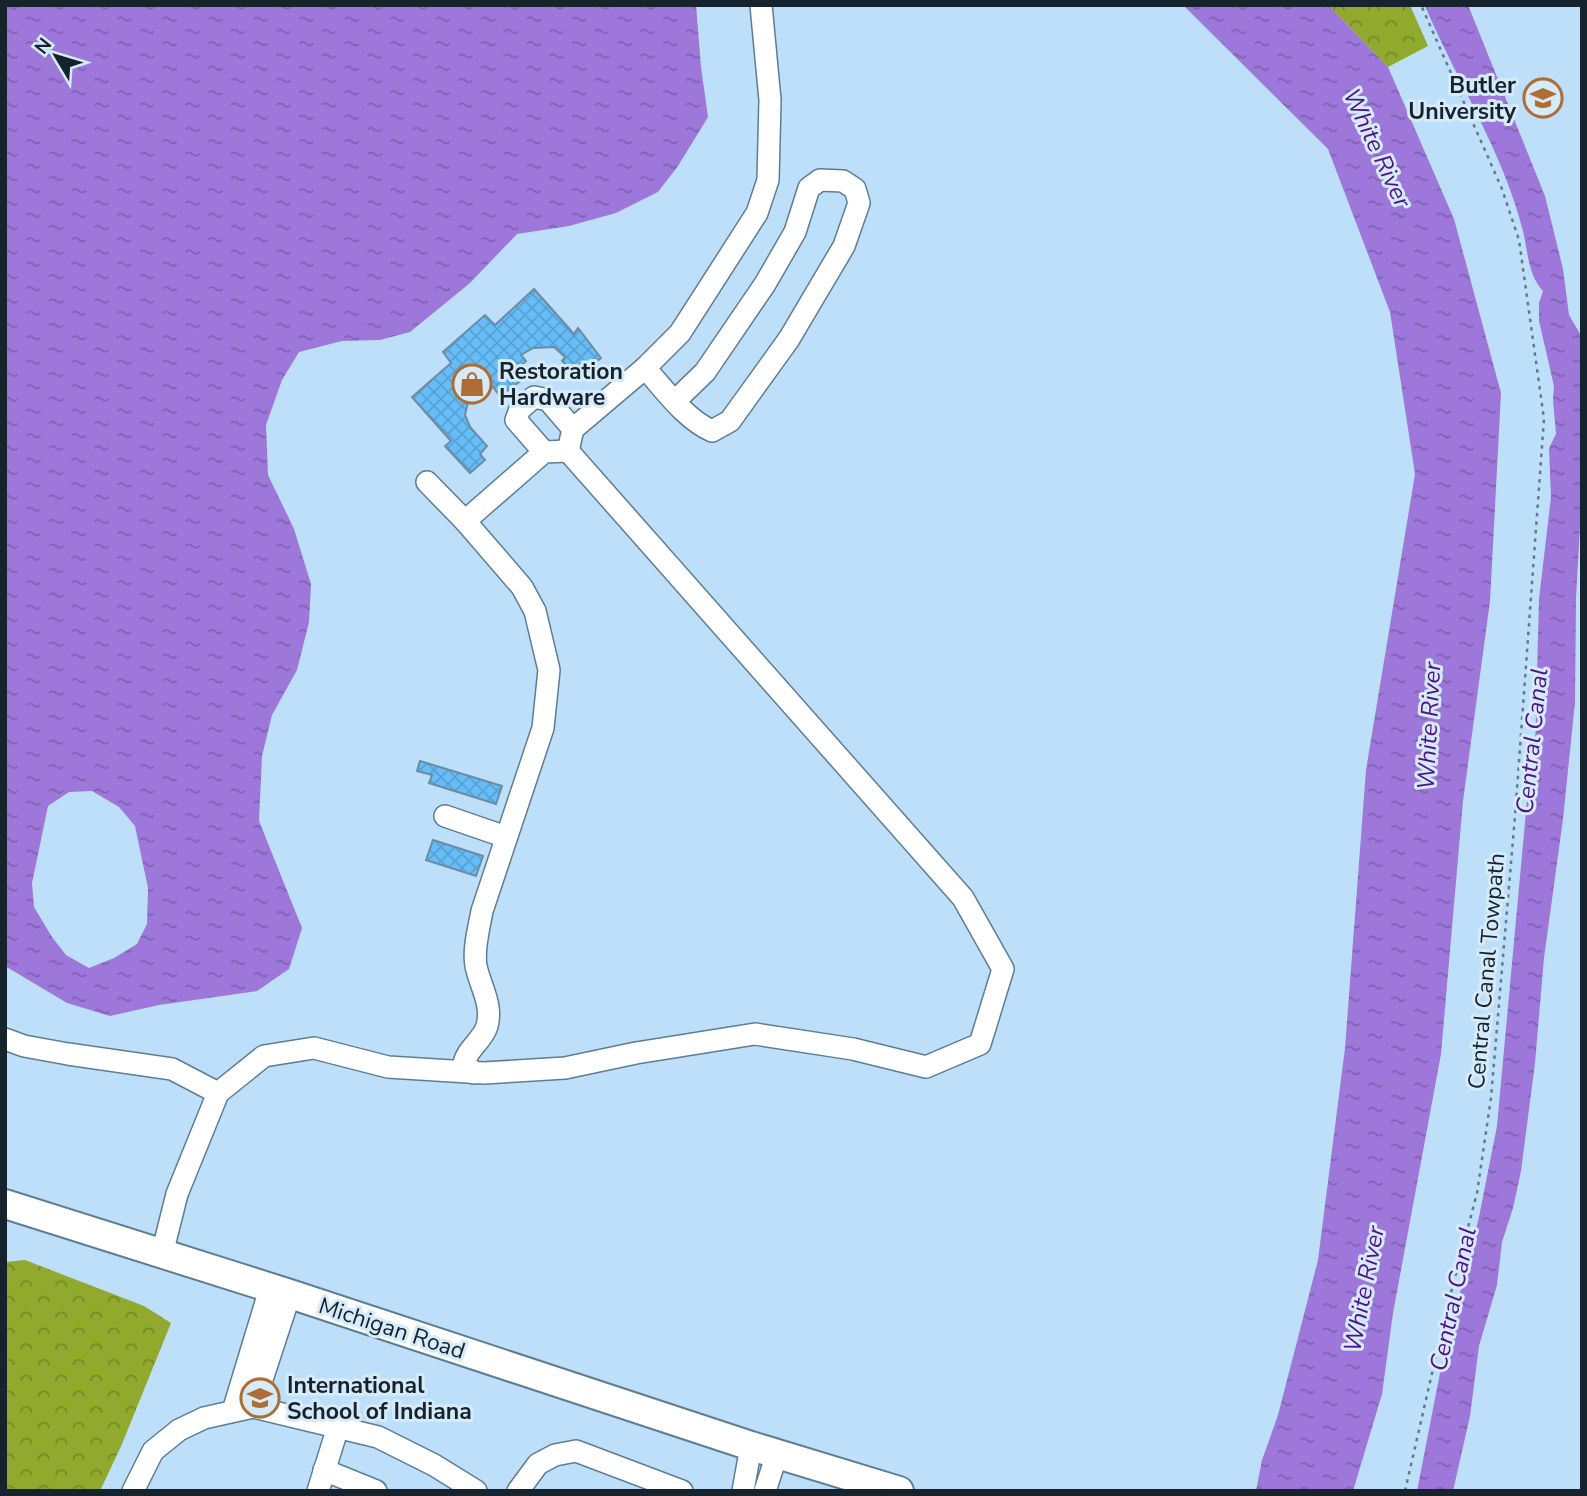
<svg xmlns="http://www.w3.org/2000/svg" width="1587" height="1496" font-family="'Nunito Sans',sans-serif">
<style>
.forest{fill:url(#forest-crowns)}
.water{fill:url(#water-ripples);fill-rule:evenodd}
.building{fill:url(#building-cross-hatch);stroke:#6c8ca4;stroke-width:2}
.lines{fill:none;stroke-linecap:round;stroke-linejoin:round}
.minor-casing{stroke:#5d7d94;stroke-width:24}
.major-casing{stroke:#5d7d94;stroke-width:32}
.path{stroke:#62798a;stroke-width:2.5;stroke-dasharray:3.5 5;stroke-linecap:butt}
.minor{stroke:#fff;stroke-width:21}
.major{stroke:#fff;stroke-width:28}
.labels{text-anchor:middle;stroke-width:6;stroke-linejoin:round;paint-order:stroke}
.poi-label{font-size:23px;font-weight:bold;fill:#16232d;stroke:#d6ebfa;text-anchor:start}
.street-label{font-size:23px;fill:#16232d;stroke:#d6ebfa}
.water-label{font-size:24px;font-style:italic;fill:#50128b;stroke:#d6ebfa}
</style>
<defs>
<pattern id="forest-crowns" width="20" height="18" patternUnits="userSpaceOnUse" patternTransform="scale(1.75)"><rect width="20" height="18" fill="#91a92d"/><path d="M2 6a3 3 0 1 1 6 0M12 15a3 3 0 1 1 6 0" fill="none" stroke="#758927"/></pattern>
<pattern id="water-ripples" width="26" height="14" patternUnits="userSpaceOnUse" patternTransform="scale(1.75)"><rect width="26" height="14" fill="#9d77da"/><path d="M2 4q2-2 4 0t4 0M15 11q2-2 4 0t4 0" fill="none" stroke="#7f61b1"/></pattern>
<pattern id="building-cross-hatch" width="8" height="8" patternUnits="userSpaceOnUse" patternTransform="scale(1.75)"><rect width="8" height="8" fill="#66bdf7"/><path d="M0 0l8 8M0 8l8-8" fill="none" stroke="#58a2d4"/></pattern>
</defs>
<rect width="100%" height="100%" fill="#bddff9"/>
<g class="forest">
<path d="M1328,5H1410L1428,46L1388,67Z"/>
<path d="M25,1260L144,1306L171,1323L122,1444L100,1491H5V1262Z"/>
</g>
<g class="water">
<path d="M5,5H696L701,67L708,117L678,166L658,192L616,213L569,226L517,234L470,283L410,332L380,340L342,341L299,352L282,380L266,425L268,475L294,529L311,584L309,622L297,670L272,715L262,756L259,821L302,928L289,969L257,991L159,1005L110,1016L67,1003L5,966ZM92,791L119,807L135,826L148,888L147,924L137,944L114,958L89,968L66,955L52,937L34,907L32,883L48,806L69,792Z"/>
<path d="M1183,5H1328L1388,67L1454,219L1501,393L1490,601L1463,801L1441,1054L1393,1313L1382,1394L1353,1491H1256L1262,1460L1278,1415L1318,1260L1345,1048L1366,770L1415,474L1390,312L1328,149Z"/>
<path d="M1468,5L1545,196L1563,269L1569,315L1582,337V491L1576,598L1575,702L1563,819L1544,958L1535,1063L1521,1171L1513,1208L1502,1242L1497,1285L1479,1346L1470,1416L1453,1491H1417L1440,1373L1479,1217L1497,1126L1530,768L1535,749L1539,599L1551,497L1549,448L1556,434L1553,400L1554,386L1539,321V303L1543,291C1528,275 1528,252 1523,231C1503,152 1457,81 1425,6Z"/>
</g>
<g class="building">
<path d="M534,289L574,334L578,328L601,358L585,370L580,364L572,371L562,361L565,357L554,347L533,348L521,355L526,361L514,372L522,380L500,396L493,387L481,396L476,393L468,402L465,415L470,427L487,446L480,454L485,460L470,473L445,446L451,441L412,397L451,363L443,352L485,315L495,325Z"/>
<path d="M420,761L502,786L496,804L429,783L432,775L417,771Z"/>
<path d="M433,840L483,856L476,876L426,860Z"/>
</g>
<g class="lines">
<g class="minor-casing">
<g id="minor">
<path d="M645,368C665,390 685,419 712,431L730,421L789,339L844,246L859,203L855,189L843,181L820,180L809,188L795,232L765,284L705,372L675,401"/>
<path d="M544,452L516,420L520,409L534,397L548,400L573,429"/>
<path d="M427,482L465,521"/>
<path d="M445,816L506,837"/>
<path d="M5,1039L24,1046L68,1054L172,1069L218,1093"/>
<path d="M474,1073L464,1063C467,1049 483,1040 487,1026C493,1004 480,986 476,966C473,949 479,928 482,911L543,728L549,670L535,611L522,587L465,521L544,452L568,451"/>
<path d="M162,1254L177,1194L218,1093L264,1056L314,1048L388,1067L484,1073L565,1068L636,1053L755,1034L853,1049L926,1067L980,1044L1003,969L963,898L568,451L573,429L645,368L680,333L757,213L768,180L770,100L761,5"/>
<path d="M253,1407L290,1294"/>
<path d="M233,1411L270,1289"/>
<path d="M324,1470L376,1491"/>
<path d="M133,1491L153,1451L179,1430L204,1418L253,1407L378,1437L434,1465L476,1491"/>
<path d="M318,1491L338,1427"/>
<path d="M518,1491L538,1464L555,1455L576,1451L682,1491"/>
<path d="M743,1491L751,1446"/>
<path d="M765,1491L777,1454"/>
</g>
</g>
<g class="major-casing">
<path id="major" d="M5,1204L290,1294L751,1446L899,1491"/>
</g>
<path class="path" d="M1405,1491L1447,1308L1477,1193L1491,1098L1515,816L1544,419L1519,240L1502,189L1421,5"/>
<use href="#minor" class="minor"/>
<use href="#major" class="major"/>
</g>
<defs>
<g id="university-ring" transform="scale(2.0125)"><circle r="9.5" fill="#d6ebfa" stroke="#ad6d35" stroke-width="1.5"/><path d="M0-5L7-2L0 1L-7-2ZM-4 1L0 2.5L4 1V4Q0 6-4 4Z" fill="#ad6d35"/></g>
<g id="shop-ring" transform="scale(2.0125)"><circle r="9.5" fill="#d6ebfa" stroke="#ad6d35" stroke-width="1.5"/><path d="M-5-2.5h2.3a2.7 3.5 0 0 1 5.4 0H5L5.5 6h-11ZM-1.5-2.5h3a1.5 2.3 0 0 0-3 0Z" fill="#ad6d35"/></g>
<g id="school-ring" transform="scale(2.0125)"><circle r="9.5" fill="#d6ebfa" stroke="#ad6d35" stroke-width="1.5"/><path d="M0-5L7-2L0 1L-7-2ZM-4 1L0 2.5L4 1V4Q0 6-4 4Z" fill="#ad6d35"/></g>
</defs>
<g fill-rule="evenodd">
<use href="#university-ring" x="1543" y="98"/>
<use href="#shop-ring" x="472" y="384"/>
<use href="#school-ring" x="260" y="1398"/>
</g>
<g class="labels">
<g class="poi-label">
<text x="1516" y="93" text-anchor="end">Butler<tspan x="1516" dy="26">University</tspan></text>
<text x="499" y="379">Restoration<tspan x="499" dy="26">Hardware</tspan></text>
<text x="287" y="1393">International<tspan x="287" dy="26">School of Indiana</tspan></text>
</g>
<g class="street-label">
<text transform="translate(1486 971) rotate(-85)" y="8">Central Canal Towpath</text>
<text transform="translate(392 1328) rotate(18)" y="8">Michigan Road</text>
</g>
<g class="water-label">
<text transform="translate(1377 148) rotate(65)" y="8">White River</text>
<text transform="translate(1429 726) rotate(-87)" y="8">White River</text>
<text transform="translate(1532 741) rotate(-84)" y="8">Central Canal</text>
<text transform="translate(1364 1289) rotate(-79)" y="8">White River</text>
<text transform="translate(1453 1299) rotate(-78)" y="8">Central Canal</text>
</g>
</g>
<rect width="1587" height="1496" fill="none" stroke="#16232d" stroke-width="14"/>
<g transform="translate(56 56) rotate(308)" stroke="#d6ebfa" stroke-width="5" paint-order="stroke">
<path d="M0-5L12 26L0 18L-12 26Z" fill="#16232d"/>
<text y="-10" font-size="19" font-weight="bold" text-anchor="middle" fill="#16232d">N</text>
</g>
</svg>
